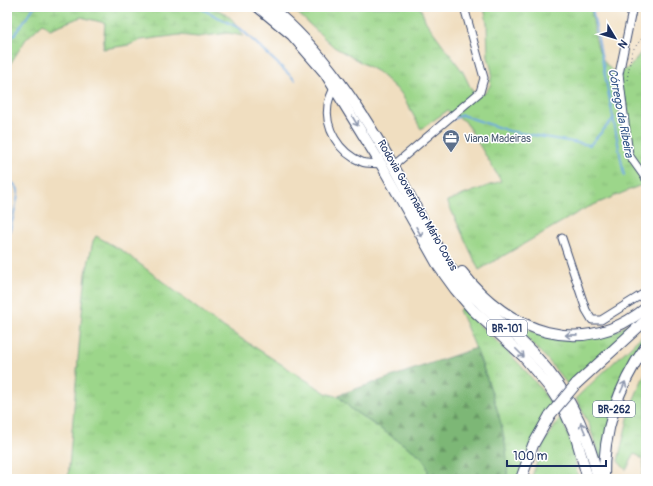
<svg xmlns="http://www.w3.org/2000/svg" width="653" height="486" font-family="Pangolin,sans-serif">
<style>
.grass{fill:url(#grass-tufts);stroke:#5c8274}
.forest{fill:url(#forest-firs);stroke:#4c736a}
.wetland{fill:url(#wetland-marsh);stroke:#5c8274}
.lines{fill:none;stroke-linecap:round;stroke-linejoin:round}
.stream{stroke:#6ea9df;stroke-width:2}
.minor-casing{stroke:#3b496d;stroke-width:9}
.highway-casing{stroke:#3b496d;stroke-width:12}
.path{stroke:#3b496d;stroke-width:1;stroke-dasharray:1 3;stroke-linecap:butt}
.minor{stroke:#fff;stroke-width:7}
.highway{stroke:#fff;stroke-width:10}
.highway-bridge-casing{stroke:#3b496d;stroke-width:12;stroke-linecap:butt}
.highway-bridge{stroke:#fff;stroke-width:10}
.oneway{stroke:#8d97ae}
.labels{text-anchor:middle;stroke-width:3;stroke-linejoin:round;paint-order:stroke}
.shield{fill:#fff;stroke:#5f6d8e;stroke-width:1}
.shield-label{font-size:10px;font-weight:bold;fill:#1b2f5e}
.service-label{font-size:11px;fill:#4e5e75;stroke:#fff;text-anchor:start}
.street-label{font-size:11px;fill:#1b2f5e;stroke:#fff}
.water-label{font-size:12px;font-style:italic;fill:#385a8b;stroke:#fff}
</style>
<defs>
<pattern id="grass-tufts" width="24" height="20" patternUnits="userSpaceOnUse"><rect width="24" height="20" fill="#9cd68a"/><path d="M3 7l-1-3M5 7V3M7 7l1-3M15 17l-1-3M17 17v-4M19 17l1-3" fill="none" stroke="#86b87a"/></pattern>
<pattern id="forest-firs" width="22" height="20" patternUnits="userSpaceOnUse"><rect width="22" height="20" fill="#7db776"/><path d="M5 1l3.5 6h-7zM16 11l3.5 6h-7z" fill="#669564"/></pattern>
<pattern id="wetland-marsh" width="20" height="14" patternUnits="userSpaceOnUse"><rect width="20" height="14" fill="#9cd68a"/><path d="M1 5h8M5 5V1M11 12h8M15 12V8" fill="none" stroke="#86b87a"/></pattern>
</defs>
<rect width="100%" height="100%" fill="#fff"/>
<filter id="ink" filterUnits="userSpaceOnUse"><feTurbulence type="fractalNoise" baseFrequency=".025" numOctaves="2"/><feDisplacementMap in="SourceGraphic" scale="8" xChannelSelector="R" yChannelSelector="G"/><feConvolveMatrix kernelMatrix="1 2 1 2 8 2 1 2 1" color-interpolation-filters="sRGB"/></filter>
<filter id="wash" filterUnits="userSpaceOnUse"><feTurbulence type="fractalNoise" baseFrequency=".012" numOctaves="4" result="noise"/><feDisplacementMap in="SourceGraphic" scale="16" xChannelSelector="R" yChannelSelector="G"/><feGaussianBlur stdDeviation="0.9" result="paint"/><feColorMatrix in="noise" values="0 0 0 0 0 0 0 0 0 0 0 0 0 0 0 0 0 1.4 0 .05"/><feComposite in="paint" operator="in"/></filter>
<g filter="url(#wash)">
<rect width="100%" height="100%" fill="#f0dec0"/>
<g class="grass">
<path d="M291,7H420L426,22L463,72L472,91L479,95L485,93L490,86L492,72L488,57L487,23L484,7H591C595,31 594,57 615,73C635,68 634,60 646,45V183L584,209L479,270L447,201L501,181L465,121L447,111L421,129L401,93L378,72L334,47Z"/>
<path d="M96,236L123,251L211,319L326,393L339,397L351,409L421,456L427,466L429,479H68L81,323L86,274L93,241Z"/>
<path d="M461,308C495,340 527,367 553,406L517,479H507C510,430 480,355 459,310Z"/>
<path d="M646,313V316L569,386L547,359L515,327L517,325L536,333L617,331Z"/>
<path d="M646,332V342L632,364L602,465L590,427L576,398Z"/>
<path d="M646,371V479H641C644,469 647,458 634,454L627,469H625L618,461L631,406Z"/>
<path d="M561,417L572,445L578,479H531L544,443Z"/>
</g>
<path class="forest" d="M476,348C490,389 510,435 507,479H429L427,466L421,456L351,409L338,395Z"/>
<path class="wetland" d="M7,7H210C230,14 233,19 243,36L228,33L198,37L179,35L141,40L129,45L103,49L105,23L81,17L50,29L43,23L26,39L7,69Z"/>
<g class="lines">
<g class="stream">
<path d="M198,7L241,29L295,80"/>
<path d="M592,7L624,175"/>
<path d="M7,41L15,34L34,7"/>
<path d="M451,120L462,115L509,131L590,145L614,118"/>
<path d="M7,179C11,182 17,185 18,190C20,193 9,234 7,242"/>
</g>
</g>
</g>
<g filter="url(#ink)">
<g class="lines">
<g class="minor-casing">
<g id="minor">
<path d="M632,11L619,74L629,155L646,179"/>
<path d="M335,86C332,92 329,98 328,104C324,128 339,153 362,162C367,164 375,163 381,164"/>
<path d="M393,166L480,92L484,78L464,7"/>
<path d="M562,238L586,310L592,320H601L646,292"/>
</g>
</g>
<g class="highway-casing">
<g id="highway">
<path d="M258,7L292,35L325,73L381,164L439,267L455,289L472,309L523,356L550,388L564,410L575,434L588,479"/>
<path d="M270,7C323,50 359,107 393,165C414,201 430,240 454,273C472,298 495,317 517,337C559,376 587,423 598,479"/>
<path d="M462,272C508,332 582,360 646,308"/>
<path d="M576,384L646,320"/>
<path d="M521,479L533,445L550,415"/>
<path d="M604,479C603,431 619,385 646,346"/>
</g>
</g>
<path class="path" d="M627,80L632,51L646,33"/>
<use href="#minor" class="minor"/>
<use href="#highway" class="highway"/>
<g class="highway-bridge-casing">
<path id="highway-bridge" d="M550,415L576,384"/>
</g>
<use href="#highway-bridge" class="highway-bridge"/>
</g>
<defs><path id="oneway-shaft" d="M-6 0H5M1.5-3L5.5 0L1.5 3" fill="none" stroke-width="1.6" stroke-linecap="round" stroke-linejoin="round"/></defs>
<g class="oneway">
<use href="#oneway-shaft" transform="translate(355 121) rotate(59)"/>
<use href="#oneway-shaft" transform="translate(419 232) rotate(61)"/>
<use href="#oneway-shaft" transform="translate(571 335) rotate(179)"/>
<use href="#oneway-shaft" transform="translate(520 353) rotate(45)"/>
<use href="#oneway-shaft" transform="translate(623 387) rotate(-66)"/>
<use href="#oneway-shaft" transform="translate(583 428) rotate(-113)"/>
</g>
</g>
<defs>
<g id="office-pin" transform="scale(0.9)"><path d="M0 17L-7.5 6A9.5 9.5 0 1 1 7.5 6Z" fill="#5c6f8a" stroke="#fff"/><path d="M-6-3h4V-5.5h4V-3h4V5H-6ZM-1-4.5V-3h2v-1.5ZM-6 0V1H6V0Z" fill="#fff"/></g>
</defs>
<g fill-rule="evenodd">
<use href="#office-pin" x="451" y="138"/>
</g>
<g class="labels">
<g class="shield">
<rect x="487" y="320" width="40" height="16" rx="3"/>
<rect x="593" y="401" width="42" height="16" rx="3"/>
</g>
<g class="shield-label">
<text x="507" y="332">BR-101</text>
<text x="614" y="413">BR-262</text>
</g>
<g class="service-label">
<text x="464" y="142">Viana Madeiras</text>
</g>
<g class="street-label">
<text transform="translate(418 205) rotate(60)" y="4">Rodovia Governador Mário Covas</text>
</g>
<g class="water-label">
<text transform="translate(621 113) rotate(79)" y="4">Córrego da Ribeira</text>
</g>
</g>
<rect width="653" height="486" fill="none" stroke="#fff" stroke-width="24"/>
<g transform="translate(615 38) rotate(128)" stroke="#ffffff" stroke-width="3" paint-order="stroke">
<path d="M0-3L7 15L0 10L-7 15Z" fill="#1b2f5e"/>
<text y="-6" font-size="11" font-weight="bold" text-anchor="middle" fill="#1b2f5e">N</text>
</g>
<path d="M507 460v6h99v-6" fill="none" stroke="#1b2f5e" stroke-width="2"/>
<text x="513" y="460" font-size="12" fill="#1b2f5e" stroke="#ffffff" stroke-width="3" paint-order="stroke">100 m</text>
</svg>
